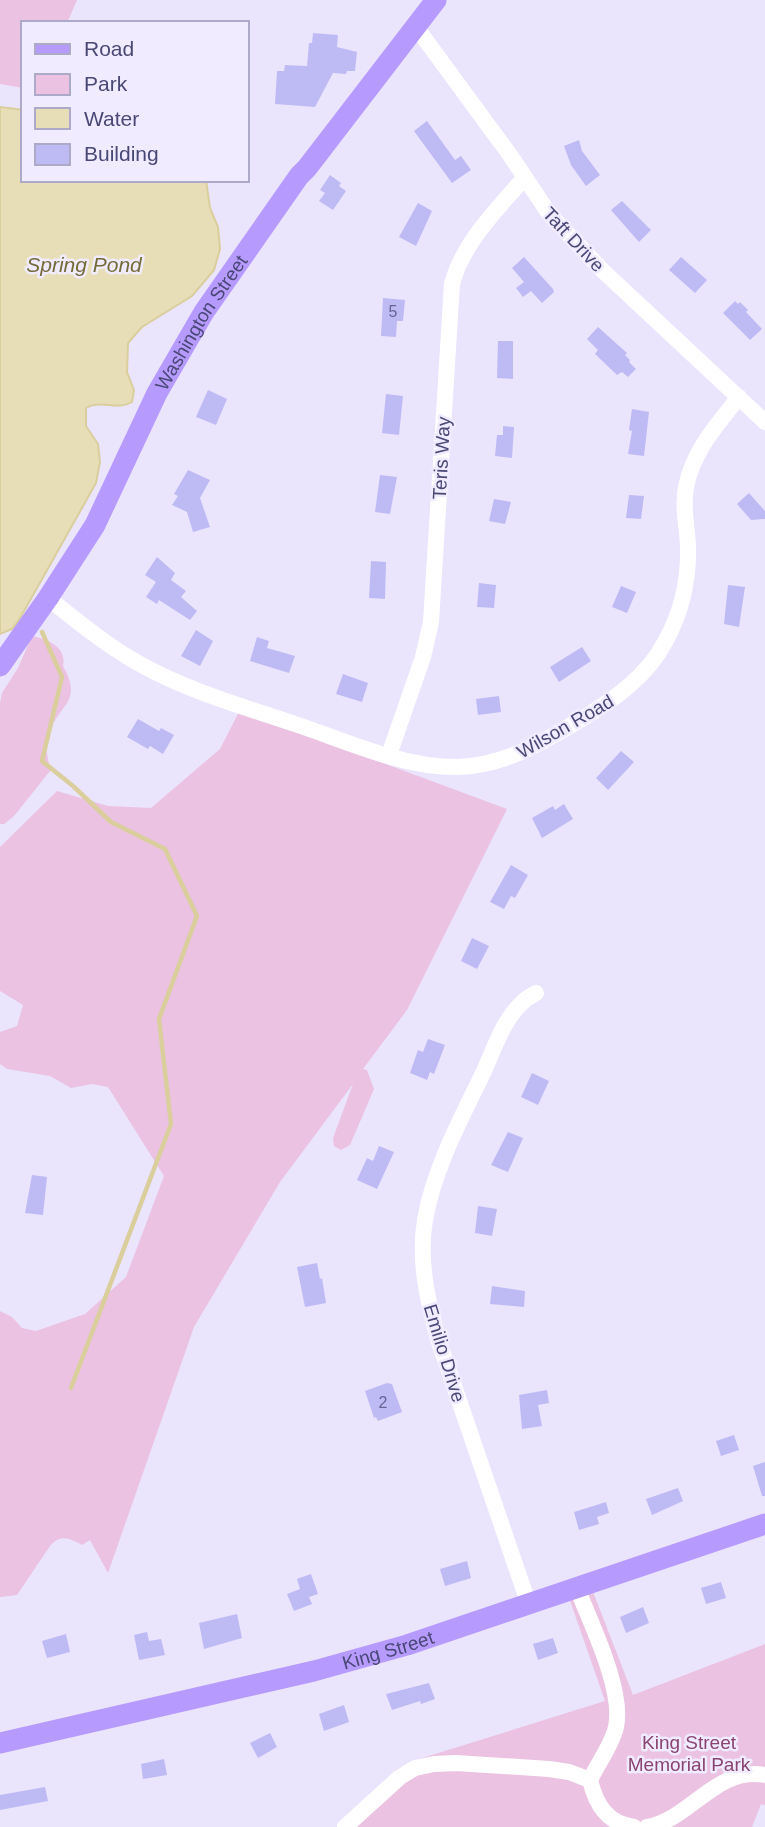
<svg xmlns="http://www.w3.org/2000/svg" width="765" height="1827" font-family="Helvetica,sans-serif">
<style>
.green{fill:#ebc2e1}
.water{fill:#e7deb8;stroke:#dace9d;stroke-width:2}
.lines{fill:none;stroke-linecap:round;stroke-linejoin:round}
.stream{stroke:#dace9d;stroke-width:4.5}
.building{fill:#bebbf4}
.minor{stroke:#fff;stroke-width:16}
.major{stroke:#b79afe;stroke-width:21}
.labels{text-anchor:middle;stroke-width:5;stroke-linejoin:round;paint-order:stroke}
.number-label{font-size:16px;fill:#666596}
.street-label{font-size:19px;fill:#494877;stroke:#f0ebff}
.park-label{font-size:19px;fill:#894570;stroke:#f0ebff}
.water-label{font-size:21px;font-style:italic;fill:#756b39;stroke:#f0ebff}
</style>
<rect width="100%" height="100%" fill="#ebe4fd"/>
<g class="green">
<path d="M0,0H77L67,23H23V88L0,84Z"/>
<path d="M32,636C47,639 67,647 63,666C84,703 58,704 47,737C44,747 49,760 50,771L14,816L4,824H0V703L2,693L18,668Z"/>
<path d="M240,710L507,809L407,1010L363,1069L367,1070L374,1089L350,1145L341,1150L334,1146L333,1138L353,1084L280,1182L194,1327L108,1573L90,1540L82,1545C69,1538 61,1534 50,1546L17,1595L0,1597V1311L12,1317L22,1328L36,1331L85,1314L126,1277L164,1176L108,1087L92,1084L71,1088L50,1076L7,1069L0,1064V1032L17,1026L23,1005L0,991V847L57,791L108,806L151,808L220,749Z"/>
<path d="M590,1584L633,1695L765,1644V1805L761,1804L752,1827H340L397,1769L416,1760L605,1701L567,1592Z"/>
</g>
<path class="water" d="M0,107L23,110V180H206L210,208L218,227L220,249L214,270L192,296L142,327L128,343L127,372L134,390L132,402C118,411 100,399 86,408V426L98,444L100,462L96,483L19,620L12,629L0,634Z"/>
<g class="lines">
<path class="stream" d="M42,632L62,677L42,761L73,786L111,822L165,849L197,916L159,1019L171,1124L71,1388"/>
</g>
<g class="building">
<path d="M313,33L338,35L337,47L357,52L355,71H347L346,74L333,73L315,107L275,104L277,71H284L285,65L307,66L309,43H312Z"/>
<path d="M427,121L455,160L461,156L471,170L452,183L414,131Z"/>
<path d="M579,140L582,151L600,175L586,186L571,165L564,146Z"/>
<path d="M330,175L341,183L339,186L346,191L333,210L319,201L325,193L320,190Z"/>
<path d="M622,201L651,230L639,242L611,210Z"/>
<path d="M418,203L432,211L416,246L399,237Z"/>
<path d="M524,257L553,289L554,292L542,303L531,291L523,297L516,288L524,282L512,268Z"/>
<path d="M681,257L707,280L695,293L669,270Z"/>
<path d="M383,298L405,300L403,321H397L396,337L381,336Z"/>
<path d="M735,301L738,304L740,302L748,310L746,312L762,329L750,340L723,313Z"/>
<path d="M598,327L627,353L625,355L630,360L629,362L636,369L628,377L622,372L617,375L595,354L598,350L587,339Z"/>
<path d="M498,341H513V379L497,378Z"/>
<path d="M208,390L227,399L216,425L196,417Z"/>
<path d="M386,394L403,396L399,435L382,433Z"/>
<path d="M632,409L649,412L644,456L628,454L632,431L629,430Z"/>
<path d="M503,426L514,427L512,458L495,456L497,435H503Z"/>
<path d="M188,470L210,480L200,498L210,527L193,532L187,512L172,505L178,496L174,494Z"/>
<path d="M380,475L397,477L390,514L375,512Z"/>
<path d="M749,493L765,511V519L751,520L737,504Z"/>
<path d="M629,495L644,496L641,519L626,518Z"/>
<path d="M494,499L511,502L505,524L489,521Z"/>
<path d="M157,557L175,573L171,580L186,591L181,597L197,611L190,620L159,600L157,604L146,597L156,582L145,575Z"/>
<path d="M371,561L386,562L385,599L369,598Z"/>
<path d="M479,583L496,585L494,608L477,607Z"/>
<path d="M728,585L745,587L739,627L724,624Z"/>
<path d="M621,586L636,592L627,613L612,607Z"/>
<path d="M196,630L213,641L200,666L181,656Z"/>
<path d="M257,637L269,641L267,648L295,656L289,673L250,661Z"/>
<path d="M582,647L591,661L559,682L550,667Z"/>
<path d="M343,674L368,683L362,702L336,694Z"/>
<path d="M499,696L501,712L478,715L476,699Z"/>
<path d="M138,719L159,731L161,728L174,735L163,754L150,746L148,749L127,737Z"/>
<path d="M621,751L634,762L608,790L596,778Z"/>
<path d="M564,804L573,819L542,838L532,818L553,806L555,810Z"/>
<path d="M511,865L528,875L515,898L511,896L504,909L490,902Z"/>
<path d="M472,938L489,946L477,969L461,961Z"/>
<path d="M428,1039L445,1045L434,1074L430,1072L427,1080L410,1073L418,1050L423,1052Z"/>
<path d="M532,1073L549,1081L538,1105L521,1097Z"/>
<path d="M508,1132L523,1138L508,1172L491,1165Z"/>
<path d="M379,1146L394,1152L377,1189L357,1180L367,1158L373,1161Z"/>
<path d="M32,1175L47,1177L43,1215L25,1213Z"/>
<path d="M478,1206L497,1209L492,1236L475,1233Z"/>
<path d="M317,1263L320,1279L322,1278L326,1303L305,1307L297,1267Z"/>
<path d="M492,1286L525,1291L524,1307L490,1304Z"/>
<path d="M387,1383L392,1384L402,1412L378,1421L376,1417L374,1418L365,1391Z"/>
<path d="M547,1390L549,1403L538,1405L542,1426L522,1429L519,1395Z"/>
<path d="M734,1435L739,1450L721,1456L716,1441Z"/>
<path d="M765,1462V1496H762L753,1466Z"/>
<path d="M678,1488L683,1501L652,1515L646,1499Z"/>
<path d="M606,1502L609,1513L597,1517L599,1524L579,1530L574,1512Z"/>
<path d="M467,1561L471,1578L445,1586L440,1569Z"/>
<path d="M311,1574L318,1594L309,1597L312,1604L294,1611L287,1594L300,1589L297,1579Z"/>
<path d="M721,1582L726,1598L706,1604L701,1588Z"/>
<path d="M643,1607L649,1623L626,1633L620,1617Z"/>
<path d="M237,1614L242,1638L204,1649L199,1623Z"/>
<path d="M147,1632L149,1641L161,1639L165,1655L139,1660L134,1635Z"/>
<path d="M66,1634L70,1652L47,1658L42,1641Z"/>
<path d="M553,1638L558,1653L538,1660L533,1644Z"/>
<path d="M429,1683L435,1699L421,1704L420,1701L392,1710L386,1694Z"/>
<path d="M344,1705L349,1722L324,1731L319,1714Z"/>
<path d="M270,1733L277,1747L258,1758L250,1743Z"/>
<path d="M164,1759L167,1775L143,1779L141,1764Z"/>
<path d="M45,1787L48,1801L0,1810V1795Z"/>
</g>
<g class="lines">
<g class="minor">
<path d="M416,27L510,155L550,215L602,270L765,422"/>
<path d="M48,598C77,621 106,645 138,663C189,692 246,707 301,726C351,743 405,768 459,767C507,765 545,741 585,717C616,698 648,675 665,642C682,612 689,579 688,545C687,526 682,507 686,487C693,451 717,425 739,397"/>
<path d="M389,755L423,657L431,622L452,284C463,242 497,210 525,177"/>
<path d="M577,1588C591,1624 624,1690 616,1727C612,1745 598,1763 590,1780"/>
<path d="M529,1605L439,1342C428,1303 418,1261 425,1220C434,1168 461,1119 484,1071C494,1049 504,1018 523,1002C526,998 532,996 536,993"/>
<path d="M345,1827L400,1777L415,1768L434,1764L456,1763L549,1769L569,1772L590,1780C596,1805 607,1823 634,1827"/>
<path d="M647,1827C690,1820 716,1766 765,1775"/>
</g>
<g class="major">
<path id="s1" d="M0,666L48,598L95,525L157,393L204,312L299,176L307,168L436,0"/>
<path id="s2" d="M0,1743L314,1671L407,1645L765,1524"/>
</g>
</g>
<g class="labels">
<g class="number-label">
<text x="393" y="317">5</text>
<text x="383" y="1408">2</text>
</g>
<g class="street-label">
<text transform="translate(574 239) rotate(47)" y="7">Taft Drive</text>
<text dy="7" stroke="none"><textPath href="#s1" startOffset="399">Washington Street</textPath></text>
<text transform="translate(441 458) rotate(-87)" y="7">Teris Way</text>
<text transform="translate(565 726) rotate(-30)" y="7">Wilson Road</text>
<text transform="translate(445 1353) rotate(73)" y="7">Emilio Drive</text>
<text dy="7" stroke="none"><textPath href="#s2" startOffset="399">King Street</textPath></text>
</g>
<g class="park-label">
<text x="689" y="1749">King Street<tspan x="689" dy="22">Memorial Park</tspan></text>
</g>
<g class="water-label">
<text x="84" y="272">Spring Pond</text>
</g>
</g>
<rect x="21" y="21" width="228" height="161" fill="#f0ebff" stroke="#adaac9" stroke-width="2"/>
<rect x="35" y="44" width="35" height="10" fill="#b79afe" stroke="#adaac9" stroke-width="2"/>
<text x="84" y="56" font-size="21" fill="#494877">Road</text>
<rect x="35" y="74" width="35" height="21" fill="#ebc2e1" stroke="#adaac9" stroke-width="2"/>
<text x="84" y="91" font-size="21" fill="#494877">Park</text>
<rect x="35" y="108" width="35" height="21" fill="#e7deb8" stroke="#adaac9" stroke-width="2"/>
<text x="84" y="126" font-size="21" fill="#494877">Water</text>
<rect x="35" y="144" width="35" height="21" fill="#bebbf4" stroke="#adaac9" stroke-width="2"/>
<text x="84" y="161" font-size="21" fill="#494877">Building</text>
</svg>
